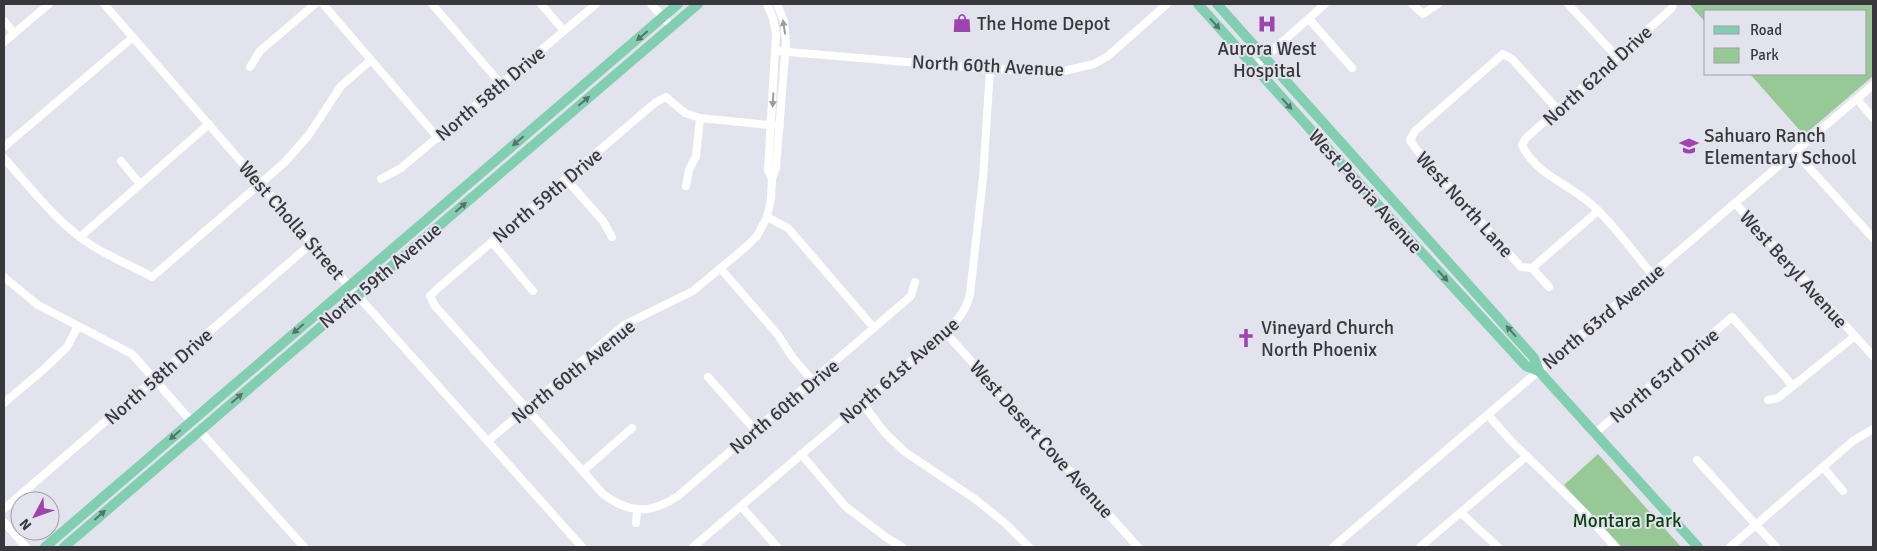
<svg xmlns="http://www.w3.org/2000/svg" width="1877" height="551" font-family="Signika,sans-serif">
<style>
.green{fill:#96c995}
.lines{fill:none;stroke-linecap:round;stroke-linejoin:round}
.minor{stroke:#fff;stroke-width:8}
.major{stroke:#82ceb1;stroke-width:10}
.oneway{fill:#56746b}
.oneway2{fill:#9c9c9e}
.labels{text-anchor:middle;stroke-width:4;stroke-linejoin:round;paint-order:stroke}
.poi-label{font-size:19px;fill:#38383c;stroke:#e2e3ed;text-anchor:start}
.street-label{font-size:19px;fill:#38383c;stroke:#e2e3ed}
.park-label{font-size:19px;fill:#0a400f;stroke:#e2e3ed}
</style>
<rect width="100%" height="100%" fill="#e2e3ed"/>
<g class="green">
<path d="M1689,4H1873V76L1804,135L1750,74H1866V11H1706V23Z"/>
<path d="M1598,454L1681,547H1622L1564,485Z"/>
</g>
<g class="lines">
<g class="minor">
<path d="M104,4L357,295L582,547"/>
<path d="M323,4L438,138"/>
<path d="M432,4L501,84"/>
<path d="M541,4L564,31"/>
<path d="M651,4L671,26"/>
<path d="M767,4L773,18L776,34L768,170L772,179"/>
<path d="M1412,4L1423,14L1438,4"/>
<path d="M1568,4L1617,57"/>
<path d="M1309,19L1352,68"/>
<path d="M4,21L14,33"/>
<path d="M4,42L49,4"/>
<path d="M776,51L990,69L1064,71L1094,64L1108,56L1167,4"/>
<path d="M250,67L260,51L315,4"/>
<path d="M1254,67L1325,4"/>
<path d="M1857,99L1873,118"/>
<path d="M1558,110L1512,59L1503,54L1415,131L1410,140L1416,149L1521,267L1532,268L1598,211"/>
<path d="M780,126L700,118L685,113L666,97L656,102L438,288L430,296L435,306L603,494C629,514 651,514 678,496L911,296L915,282"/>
<path d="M4,147L133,37"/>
<path d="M1795,152L1873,238"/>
<path d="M4,158C31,188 56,222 91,245C110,257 132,266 152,277L284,163L308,136L341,86L371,60"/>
<path d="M121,161L140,184"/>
<path d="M381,179L401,168L596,4"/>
<path d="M566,179L603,221L612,237"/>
<path d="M686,186L689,170L696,156L700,118"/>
<path d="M1735,203L1873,356"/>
<path d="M767,217L788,228L874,328"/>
<path d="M80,237L209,124"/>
<path d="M492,242L533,291"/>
<path d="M1532,268L1549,287"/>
<path d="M721,269L778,335L793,358L813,381"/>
<path d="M1652,274C1633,252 1613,223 1591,204C1568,183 1536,175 1522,145L1526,138L1671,9L1673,4"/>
<path d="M4,277L38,305L132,354L191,421"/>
<path d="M945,332L1138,547"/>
<path d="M708,377L755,430"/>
<path d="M1768,400L1778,398L1855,336"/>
<path d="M4,403L44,369L67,347L78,326"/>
<path d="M862,403L885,433L905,452L975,499L1006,524L1029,547"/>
<path d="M1488,415L1511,441L1583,511L1615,547"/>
<path d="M199,430L304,547"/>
<path d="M1595,433L1732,317L1793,386"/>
<path d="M488,441L624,325L693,291L747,246L757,236L767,217L771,199L772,179L776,168L786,43L784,21L777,4"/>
<path d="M801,454L845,506L887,538L902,547"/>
<path d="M1697,460L1776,547"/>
<path d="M1823,467L1843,491"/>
<path d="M583,471L632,428"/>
<path d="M741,506L777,547"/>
<path d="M4,509L312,243"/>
<path d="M1461,513L1498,547"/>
<path d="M4,522L26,547"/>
<path d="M636,523L637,510"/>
<path d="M693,547L945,332C958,320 966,311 970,294L983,178L990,69"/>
<path d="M1333,547L1873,85"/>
<path d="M1420,547L1527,456"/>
<path d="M1730,547L1853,441L1873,429"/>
</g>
<g class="major">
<path d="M1198,4L1400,229L1526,366L1539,371"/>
<path d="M1217,4L1534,358L1539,371L1546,379L1698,547"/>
<path d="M45,547L678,4"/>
<path d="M64,547L698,4"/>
</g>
</g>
<defs><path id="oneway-solid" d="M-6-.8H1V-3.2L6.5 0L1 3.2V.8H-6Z" transform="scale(1.25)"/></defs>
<g class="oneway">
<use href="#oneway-solid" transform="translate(1215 24) rotate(48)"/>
<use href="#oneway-solid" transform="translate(642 36) rotate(139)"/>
<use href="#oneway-solid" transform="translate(584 101) rotate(-40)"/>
<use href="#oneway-solid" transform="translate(1287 104) rotate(48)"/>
<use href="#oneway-solid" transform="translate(518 141) rotate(140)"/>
<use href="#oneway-solid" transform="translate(461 207) rotate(-41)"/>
<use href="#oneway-solid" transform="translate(1443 276) rotate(47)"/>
<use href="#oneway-solid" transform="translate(298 329) rotate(139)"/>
<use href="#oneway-solid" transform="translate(1511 331) rotate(-132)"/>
<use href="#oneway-solid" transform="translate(237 398) rotate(-41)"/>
<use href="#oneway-solid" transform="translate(175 435) rotate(139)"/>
<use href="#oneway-solid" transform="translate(100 515) rotate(-41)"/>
</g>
<g class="oneway2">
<use href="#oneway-solid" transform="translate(784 27) rotate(-99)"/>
<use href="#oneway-solid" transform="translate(773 100) rotate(93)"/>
</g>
<defs>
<g id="shop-bare" transform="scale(1.5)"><path d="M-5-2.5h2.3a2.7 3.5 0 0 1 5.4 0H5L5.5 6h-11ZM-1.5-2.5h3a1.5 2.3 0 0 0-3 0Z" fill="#9f44af" stroke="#e2e3ed" stroke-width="2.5" paint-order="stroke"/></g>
<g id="hospital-bare" transform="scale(1.5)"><path d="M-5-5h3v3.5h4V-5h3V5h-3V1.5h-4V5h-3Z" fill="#9f44af" stroke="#e2e3ed" stroke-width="2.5" paint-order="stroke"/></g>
<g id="school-bare" transform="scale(1.5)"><path d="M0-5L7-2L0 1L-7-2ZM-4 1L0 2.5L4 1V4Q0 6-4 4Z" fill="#9f44af" stroke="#e2e3ed" stroke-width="2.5" paint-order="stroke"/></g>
<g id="church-bare" transform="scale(1.5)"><path d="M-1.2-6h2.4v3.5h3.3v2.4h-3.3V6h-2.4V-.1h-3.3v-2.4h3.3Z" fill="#9f44af" stroke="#e2e3ed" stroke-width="2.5" paint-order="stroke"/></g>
</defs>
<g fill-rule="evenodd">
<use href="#shop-bare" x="962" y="23"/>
<use href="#hospital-bare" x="1267" y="24"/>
<use href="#school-bare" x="1689" y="146"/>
<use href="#church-bare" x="1246" y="338"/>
</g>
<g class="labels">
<g class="poi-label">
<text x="977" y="30">The Home Depot</text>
<text x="1267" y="55" text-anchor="middle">Aurora West<tspan x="1267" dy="22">Hospital</tspan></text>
<text x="1704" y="142">Sahuaro Ranch<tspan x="1704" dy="22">Elementary School</tspan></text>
<text x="1261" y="334">Vineyard Church<tspan x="1261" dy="22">North Phoenix</tspan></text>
</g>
<g class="street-label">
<text transform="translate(988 65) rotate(3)" y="7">North 60th Avenue</text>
<text transform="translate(1597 75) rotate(-42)" y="7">North 62nd Drive</text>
<text transform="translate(490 93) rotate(-40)" y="7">North 58th Drive</text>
<text transform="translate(1366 191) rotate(48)" y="7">West Peoria Avenue</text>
<text transform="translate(547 195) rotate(-40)" y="7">North 59th Drive</text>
<text transform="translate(1465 204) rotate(48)" y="7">West North Lane</text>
<text transform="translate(292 220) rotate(49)" y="7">West Cholla Street</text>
<text transform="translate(1794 269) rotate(48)" y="7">West Beryl Avenue</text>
<text transform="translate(380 275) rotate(-40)" y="7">North 59th Avenue</text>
<text transform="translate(1603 316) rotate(-40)" y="7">North 63rd Avenue</text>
<text transform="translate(899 370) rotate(-41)" y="7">North 61st Avenue</text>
<text transform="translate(573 371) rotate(-39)" y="7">North 60th Avenue</text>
<text transform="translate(1664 375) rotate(-40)" y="7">North 63rd Drive</text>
<text transform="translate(158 376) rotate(-41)" y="7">North 58th Drive</text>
<text transform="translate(784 406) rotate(-40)" y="7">North 60th Drive</text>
<text transform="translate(1042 439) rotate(48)" y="7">West Desert Cove Avenue</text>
</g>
<g class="park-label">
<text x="1627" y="527">Montara Park</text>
</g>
</g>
<rect width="1877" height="551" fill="none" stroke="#38383c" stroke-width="10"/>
<rect x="1704" y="10" width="162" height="65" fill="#e2e3ed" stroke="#9e9fa6"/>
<rect x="1714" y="26" width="25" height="8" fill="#82ceb1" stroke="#9e9fa6"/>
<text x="1750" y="35" font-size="15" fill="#38383c">Road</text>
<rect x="1714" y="48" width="25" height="15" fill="#96c995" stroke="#9e9fa6"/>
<text x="1750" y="60" font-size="15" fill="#38383c">Park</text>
<g transform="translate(35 516) rotate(229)"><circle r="24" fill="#e2e3ed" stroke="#9e9fa6"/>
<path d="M0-4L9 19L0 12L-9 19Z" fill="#9f44af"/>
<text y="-8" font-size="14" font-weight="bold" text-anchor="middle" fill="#38383c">N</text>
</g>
</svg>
